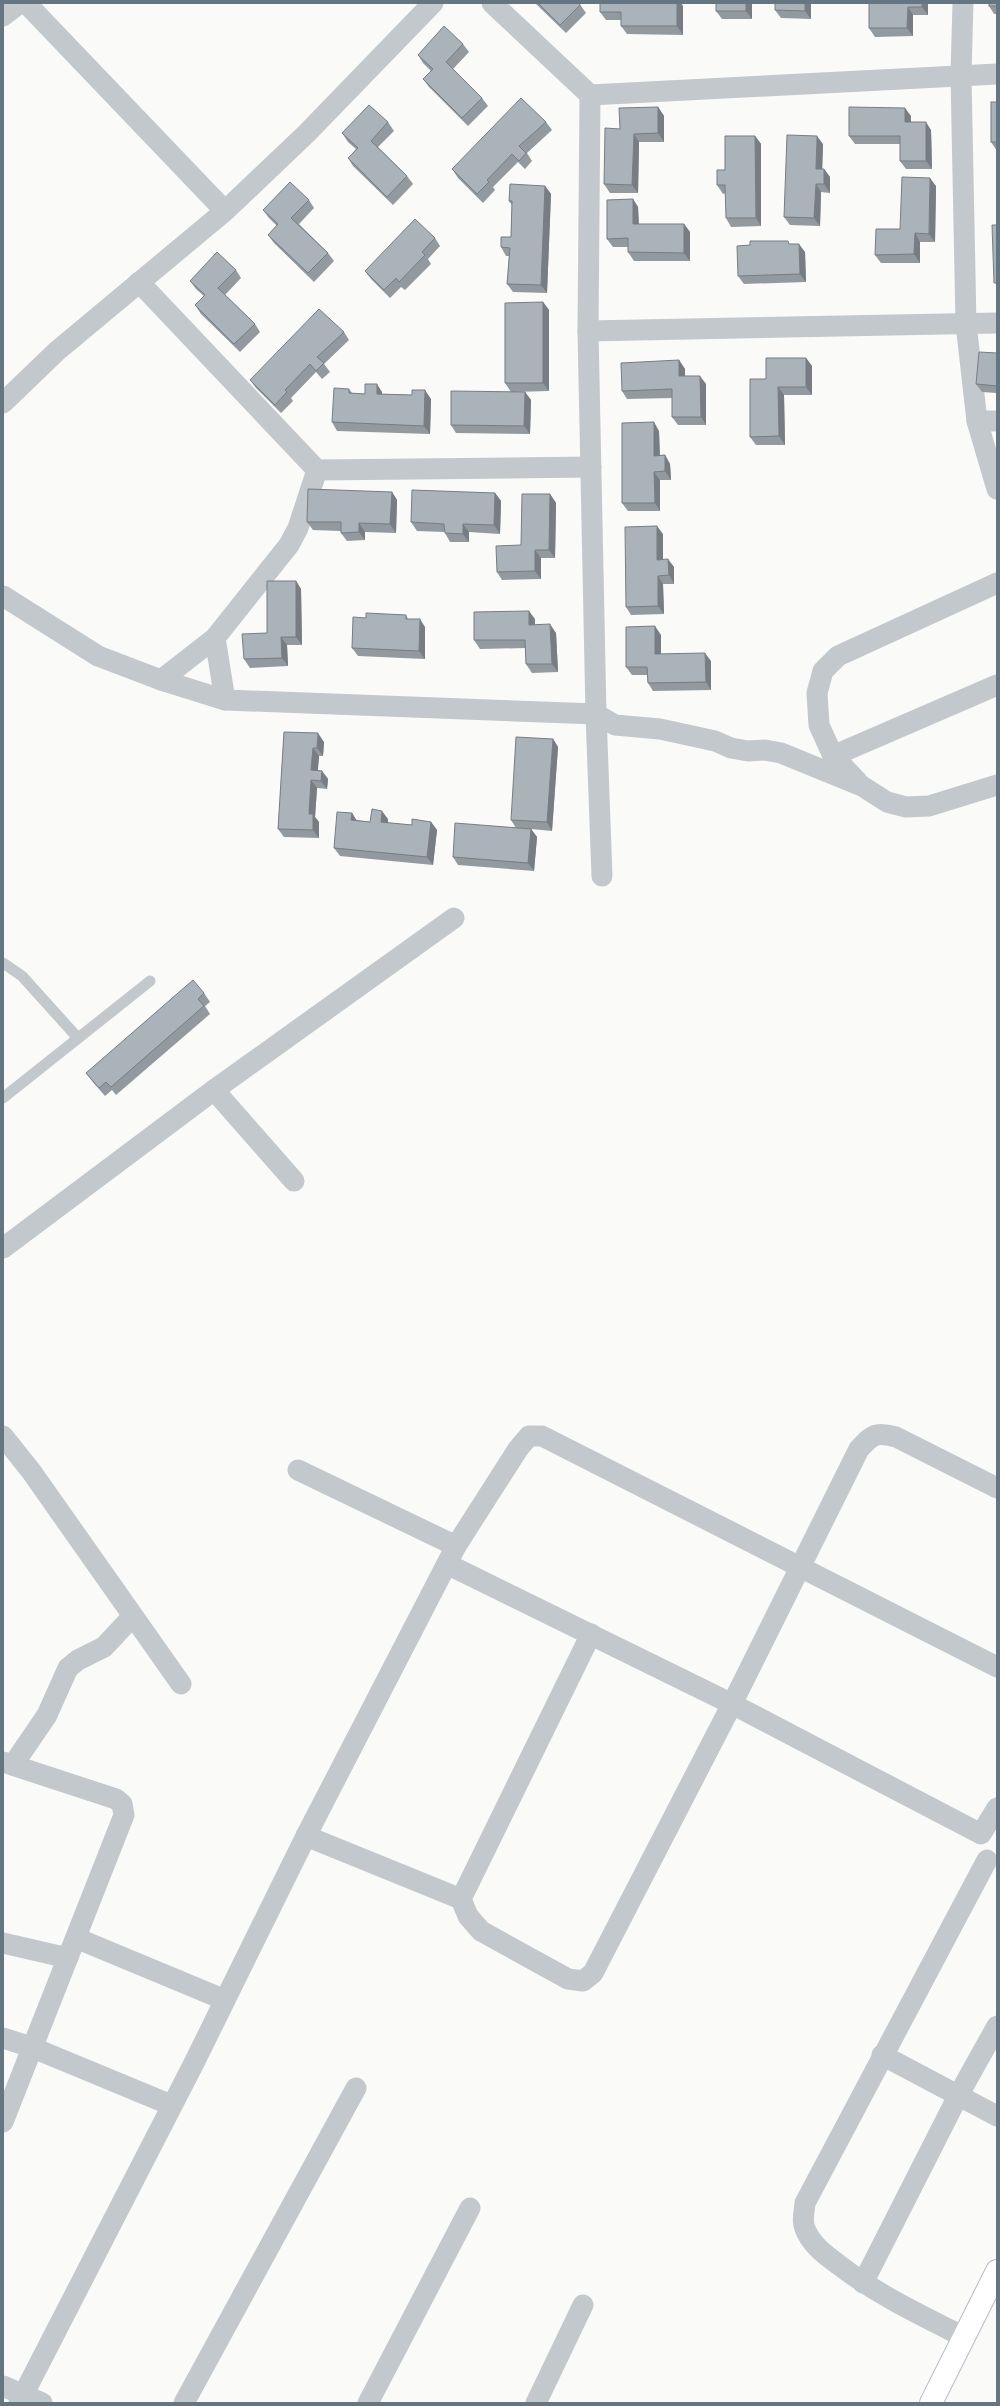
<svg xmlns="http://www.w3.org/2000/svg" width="1000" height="2406" font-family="'Archivo Narrow',sans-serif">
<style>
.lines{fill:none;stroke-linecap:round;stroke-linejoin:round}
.secondary-casing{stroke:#b3babf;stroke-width:24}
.lane{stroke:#c3c8cc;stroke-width:11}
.street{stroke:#c3c8cc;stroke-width:21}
.secondary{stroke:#fff;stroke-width:22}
.wall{fill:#929a9f}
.shaded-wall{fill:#777d82}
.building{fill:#aab3b9;stroke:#777d82}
</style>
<rect width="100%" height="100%" fill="#fafaf8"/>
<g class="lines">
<g class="secondary-casing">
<path id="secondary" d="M931,2403L997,2271"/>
</g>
<g class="lane">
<path d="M3,963L22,976L77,1037"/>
<path d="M3,1098L150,981"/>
</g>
<g class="street">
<path d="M26,3L225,211"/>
<path d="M963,3L961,75L966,324L977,421L997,489"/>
<path d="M3,16L20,3"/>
<path d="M590,95L997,74"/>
<path d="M139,282L317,470L591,467"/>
<path d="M588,331L997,323"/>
<path d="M3,403L57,351L225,211L307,133L433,3"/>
<path d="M977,421H997"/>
<path d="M3,596L98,656L161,680L225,700L596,714L588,331L590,95L492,3"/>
<path d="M215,638L225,700"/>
<path d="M161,680L215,638L289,545L298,528L317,470"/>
<path d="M596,714L615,725L660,729L715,741L731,748L748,751L765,750L781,753L862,786L887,802L906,807L929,806L997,785"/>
<path d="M596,714L602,876"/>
<path d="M833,756L997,685"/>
<path d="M857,781L833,756L819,725L817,693L823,671L838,656L997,583"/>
<path d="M214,1090L294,1181"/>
<path d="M3,1248L214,1090L454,918"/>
<path d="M3,1436L31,1471L181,1684"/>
<path d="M298,1470L456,1546"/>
<path d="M447,1564L732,1704L981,1834L997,1808"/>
<path d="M591,1634L461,1899L468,1916L481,1931L568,1979L583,1981L593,1973L732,1704L859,1449C873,1434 875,1432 896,1437L997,1488"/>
<path d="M3,1762L116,1799L122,1804L124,1815L3,2122"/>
<path d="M13,1765L47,1715L68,1668L78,1660L104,1647L133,1616"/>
<path d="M306,1836L461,1899"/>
<path d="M76,1938L225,2000"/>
<path d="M3,1943L68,1958"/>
<path d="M3,2038L31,2047L171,2105"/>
<path d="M882,2055L997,2116"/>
<path d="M863,2283L958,2096L997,2026"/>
<path d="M964,2337C920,2315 878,2295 839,2265C827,2256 814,2247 807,2233C801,2223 804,2214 805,2203L987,1860"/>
<path d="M3,2386L42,2403"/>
<path d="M19,2403L193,2065L306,1836L456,1546L518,1449L529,1436H542L997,1667"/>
<path d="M184,2403L356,2088"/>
<path d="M368,2403L470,2208"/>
<path d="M536,2403L583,2305"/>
</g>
<use href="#secondary" class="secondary"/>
</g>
<g class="wall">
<path d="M535,3H579L586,13L566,33Z"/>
<path d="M752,3V19H722L716,11Z"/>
<path d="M775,3H811V19L781,18L775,10Z"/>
<path d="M869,3H928V15H913V36L875,37L869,28Z"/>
<path d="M997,3V14H994L989,6Z"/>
<path d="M683,6V35L627,34L621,26V20H606L600,12Z"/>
<path d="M463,44L469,52L453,69L482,98L488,106L468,126L429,87L423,79L431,71L423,63L418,55Z"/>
<path d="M997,102V151L991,142Z"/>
<path d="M658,107L664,116V142H639L638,193H610L604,184L620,129Z"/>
<path d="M911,116V122L931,130L932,169H906L900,161V144H855L849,136Z"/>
<path d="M388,122L394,131L378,147L407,176L413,184L393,205L353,166L348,158L356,149L348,142L342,133Z"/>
<path d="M546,122L552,130L527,153L532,161L525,169L518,162L493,187L495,190L483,203L458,178L452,169Z"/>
<path d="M755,136L761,144V226L731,227L726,218V193L723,194L717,185L725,170Z"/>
<path d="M823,144L822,169H824L830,177V193L821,192L820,226L790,225L784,217Z"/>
<path d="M545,186L551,194L547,293L513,292L507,284L509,256H506L501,247L511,237L512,205L509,201Z"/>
<path d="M936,186L935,242H920V263H881L875,255L900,229Z"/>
<path d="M633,199L638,207L639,224H684L690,232V261H634L628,252V247H613L607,239Z"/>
<path d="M309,200L314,208L299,224L328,253L334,261L314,282L274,243L268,235L277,226L269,218L263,210Z"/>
<path d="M435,238L440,246L428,259L431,264L405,290L401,287L390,298L371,279L365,271Z"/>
<path d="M791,244L805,252L806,282L744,284L738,276Z"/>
<path d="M236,270L241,278L225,295L255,324L260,332L240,352L201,314L195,305L204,296L196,289L190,281Z"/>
<path d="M543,302L549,310V391L514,392H525L531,400L530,434L456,433L451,425L511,392L505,383Z"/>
<path d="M344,332L349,340L324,364L330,372L322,379L316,372L291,398L293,401L281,413L256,388L250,380Z"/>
<path d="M997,353V393L982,392L976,384Z"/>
<path d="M806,358L812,366V395H784L785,445H756L750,437L766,379Z"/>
<path d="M679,360L685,369V376L706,384V425H678L672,417V398L627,399L622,391Z"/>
<path d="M349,389L352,393L365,394L382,392V394L412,395L431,399L430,434L337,431L332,422Z"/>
<path d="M659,431L660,456L665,455L670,464L671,480H660V511H628L622,503Z"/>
<path d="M392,492L397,500L396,533L365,532V540L347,541L341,533V531L313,530L307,522Z"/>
<path d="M495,493L501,501L500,534L469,532V542H450L445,533V532L417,531L411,522Z"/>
<path d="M550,494L556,503L555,558H541V579L502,580L497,572L521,545Z"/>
<path d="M663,534V559L674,567V584H663L664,614L631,615L626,607Z"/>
<path d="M296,581L301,589L302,645H287L288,666L250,668L244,659L267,633Z"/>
<path d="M406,615L408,619L425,627V659L358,656L352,648L366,618Z"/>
<path d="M535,619V625L556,633L558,672L532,673L526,664L525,648L480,649L474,640Z"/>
<path d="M661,635V654L711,661V690L653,691L648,683L647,675H632L626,667Z"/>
<path d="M284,732L324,742L323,756H319L318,770L322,771L328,779L327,789L317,788L315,817L319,822V838L284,837L278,829Z"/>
<path d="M553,739L558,747L552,831L531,829L537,837L534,871L458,865L453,857L516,828L511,820Z"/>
<path d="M352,813L356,820L370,822L388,819V823L412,825L431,822L437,830L433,865L340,856L334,848Z"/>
<path d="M204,993L210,1002L205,1006L210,1014L116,1095L112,1090L105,1096L92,1081L86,1073Z"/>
</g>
<g class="shaded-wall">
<path d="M677,3H681L683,6V35L677,26Z"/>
<path d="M746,3H752V19L746,11Z"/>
<path d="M805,3H811V19L805,11Z"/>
<path d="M922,3H928V15L922,7Z"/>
<path d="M908,7L913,15V36L907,28Z"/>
<path d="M658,107L664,116V142L658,133Z"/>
<path d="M905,108L911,116L910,131L905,122Z"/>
<path d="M926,122L931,130L932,169L926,161Z"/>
<path d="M634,134L639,142L638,193L632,185Z"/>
<path d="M755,136L761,144V226L756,218Z"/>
<path d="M817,136L823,144L822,177L816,169Z"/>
<path d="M824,169L830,177V193L824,184Z"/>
<path d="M930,178L936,186L935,242L929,234Z"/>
<path d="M816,184L821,192L820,226L814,218Z"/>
<path d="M545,186L551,194L547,293L541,285Z"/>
<path d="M633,199L638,207L639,232L633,224Z"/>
<path d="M684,224L690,232V261L684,253Z"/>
<path d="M915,233L920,242V263L914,254Z"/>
<path d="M799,244L805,252L806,282L800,274Z"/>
<path d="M543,302L549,310V391L543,383Z"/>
<path d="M806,358L812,366V395L806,387Z"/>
<path d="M679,360L685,369V384L679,376Z"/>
<path d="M700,376L706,384V425L701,417Z"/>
<path d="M377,384L382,392V402L377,394Z"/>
<path d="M778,387L784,395L785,445L779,436Z"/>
<path d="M425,390L431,399L430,434L424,426Z"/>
<path d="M525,392L531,400L530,434L524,426Z"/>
<path d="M654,422L659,431L660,464L654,456Z"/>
<path d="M665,455L670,464L671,480L665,471Z"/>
<path d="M654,472L660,480V511L655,503Z"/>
<path d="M392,492L397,500L396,533L390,524Z"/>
<path d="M495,493L501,501L500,534L494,525Z"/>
<path d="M550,494L556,503L555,558L549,550Z"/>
<path d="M359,523L365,532V540L359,532Z"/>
<path d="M463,524L469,532V542L463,534Z"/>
<path d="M657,526L663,534V568L657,560Z"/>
<path d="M535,550L541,558V579L535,571Z"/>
<path d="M668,559L674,567V584L669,575Z"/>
<path d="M658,576L663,584L664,614L658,606Z"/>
<path d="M296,581L301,589L302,645L296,637Z"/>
<path d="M529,611L535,619V634L529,625Z"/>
<path d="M420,619L425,627V659L419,651Z"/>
<path d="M550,624L556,633L558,672L552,664Z"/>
<path d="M655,626L661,635V663L655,654Z"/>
<path d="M281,637L287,645L288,666L282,658Z"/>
<path d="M705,653L711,661V690L706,682Z"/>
<path d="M318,733L324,742L323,756L317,748Z"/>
<path d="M553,739L558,747L552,831L547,822Z"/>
<path d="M313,748L319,756L317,778L311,770Z"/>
<path d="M322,771L328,779L327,789L321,781Z"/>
<path d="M311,780L317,788L315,817L319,822V838L313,830L309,814Z"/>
<path d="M382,811L388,819L387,831L381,822Z"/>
<path d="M352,813L357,821L351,820Z"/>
<path d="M431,822L437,830L433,865L427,857Z"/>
<path d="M531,829L537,837L534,871L528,863Z"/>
</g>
<g class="building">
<path d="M538,3H579L580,5L560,25Z"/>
<path d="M600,3H677V26H621V12H600Z"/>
<rect x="716" y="3" width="30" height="8"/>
<path d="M775,3H805V11L775,10Z"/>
<path d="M869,3H922V7H908L907,28H869Z"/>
<rect x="989" y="3" width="8" height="3"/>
<path d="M444,26L463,44L446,62L482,98L462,118L423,79L433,69L418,55Z"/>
<path d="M521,98L546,122L519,146L526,153L519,161L512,154L487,180L489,182L477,194L452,169Z"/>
<rect x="991" y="102" width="6" height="40"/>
<path d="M369,105L388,122L371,141L407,176L387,197L348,158L358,148L342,133Z"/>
<path d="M658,107V133L634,134L632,185L604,184L605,128L620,129L619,108Z"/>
<path d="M849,107L905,108V122H926V161H900V136H849Z"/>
<path d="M787,135L817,136L816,169H824V184H816L814,218L784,217Z"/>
<path d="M725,136H755L756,218H726L725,185H717V170H725Z"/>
<path d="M902,177L930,178L929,234L915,233L914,254L875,255L876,229H900Z"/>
<path d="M290,182L309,200L291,218L328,253L308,273L268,235L278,224L263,210Z"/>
<path d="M510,184L545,186L541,285L507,284L510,248L501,247V237H511L512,201H509Z"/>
<path d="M633,199V224H684V253L628,252V238L607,239V200Z"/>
<path d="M415,219L435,238L422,252L425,255L399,282L396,278L384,290L365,271Z"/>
<path d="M992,225H997V283H994Z"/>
<path d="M750,241H788L789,244H799L800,274L738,276L737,246L750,245Z"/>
<path d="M217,252L236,270L218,288L255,324L234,344L195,305L205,295L190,281Z"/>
<path d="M543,302V383H505V303Z"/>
<path d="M319,309L344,332L317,357L324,363L316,371L310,364L285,390L287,392L275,405L250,380Z"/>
<path d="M979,352L997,353V386L976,384Z"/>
<path d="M766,358H806V387H778L779,436L750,437V379H766Z"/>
<path d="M679,360V376H700L701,417H672V389L622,391L621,363Z"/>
<path d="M365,384H377V394L412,395V390H425L424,426L332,422L334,388L349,389V393L365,394Z"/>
<path d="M451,391L525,392L524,426L451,425Z"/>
<path d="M654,422V456L665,455V471L654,472L655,503H622V423Z"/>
<path d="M308,489L392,492L390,524L359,523V532L341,533V522H307Z"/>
<path d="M412,490L495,493L494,525L463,524V534L445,533L444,524L411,522Z"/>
<path d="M522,494H550L549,550H535V571L497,572L496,546L521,545Z"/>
<path d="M657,526V560L668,559L669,575L658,576V606L626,607L625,527Z"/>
<path d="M267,581H296V637H281L282,658L244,659L242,634L267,633Z"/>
<path d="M529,611V625L550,624L552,664H526L525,640H474V612Z"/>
<path d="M366,613L406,615V619H420L419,651L352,648L353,617L366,618Z"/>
<path d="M655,626V654L705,653L706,682L648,683L647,667H626V627Z"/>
<path d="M284,732L318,733L317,748H313L311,770L322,771L321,781L311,780L309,814H313V830L278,829Z"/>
<path d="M516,737L553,739L547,822L511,820Z"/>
<path d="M372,809L382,811L381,822L412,825V819L431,822L427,857L334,848L337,812L352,813L351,820L370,822Z"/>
<path d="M455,823L531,829L528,863L453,857Z"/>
<path d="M193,980L204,993L198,999L204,1006L111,1087L106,1082L99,1088L86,1073Z"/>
</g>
<rect width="1000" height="2406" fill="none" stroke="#657683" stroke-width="8"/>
</svg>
